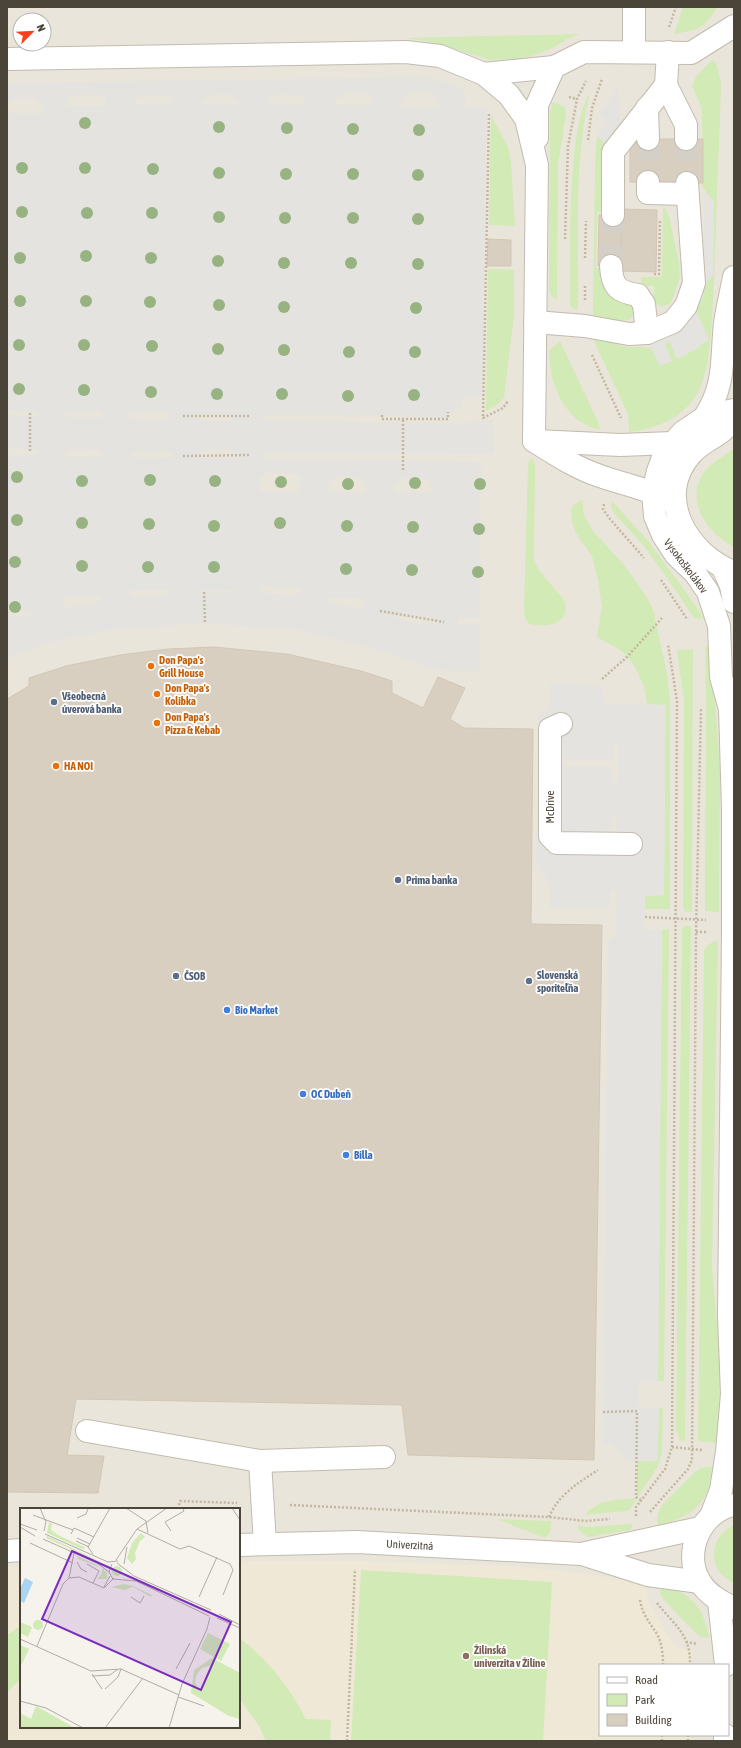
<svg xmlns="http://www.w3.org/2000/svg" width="741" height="1748" font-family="'Asap Condensed',sans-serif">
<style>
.residential{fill:#eae5da;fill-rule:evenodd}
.education{fill:#efe8d6}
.green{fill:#d2eab5}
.parking{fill:#e5e3e0;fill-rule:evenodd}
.building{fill:#d8cfc1;stroke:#d3c7b4}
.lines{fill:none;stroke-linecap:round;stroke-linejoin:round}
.minor-tunnel{stroke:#d4d0c8;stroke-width:22;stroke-dasharray:22 11;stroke-linecap:butt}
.minor-casing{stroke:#c2bbae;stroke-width:24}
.path{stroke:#c4b79f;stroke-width:2.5;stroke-dasharray:2 2;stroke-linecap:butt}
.minor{stroke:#fff;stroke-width:22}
.tree{fill:#97b381}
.food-dot{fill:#e8710a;stroke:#fff;stroke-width:1.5}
.service-dot{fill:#5c6f8a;stroke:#fff;stroke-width:1.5}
.shop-dot{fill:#3f7fe0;stroke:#fff;stroke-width:1.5}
.education-dot{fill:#8d6e63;stroke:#fff;stroke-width:1.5}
.labels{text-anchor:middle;stroke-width:3.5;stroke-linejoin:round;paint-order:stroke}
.street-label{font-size:11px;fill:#4b4439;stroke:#fff}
.food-label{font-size:11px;font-weight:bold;fill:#c56008;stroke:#fff;text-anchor:start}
.service-label{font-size:11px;font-weight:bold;fill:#4e5e75;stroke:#fff;text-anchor:start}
.shop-label{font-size:11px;font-weight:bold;fill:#366cbe;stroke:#fff;text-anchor:start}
.education-label{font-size:11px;font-weight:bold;fill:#785e54;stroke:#fff;text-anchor:start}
.inset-road{fill:none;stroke:#b2ada4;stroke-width:1}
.view{fill:#7b2cbf;fill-opacity:0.15;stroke:#7b2cbf;stroke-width:2}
.inset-edge{fill:none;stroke:#4b4439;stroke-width:2}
</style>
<rect width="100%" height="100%" fill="#f6f3ec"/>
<path class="residential" d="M7,7H734V1741H7ZM20,20H44V44H20ZM21,1509H239V1727H21ZM600,1665H728V1735H600Z"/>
<path class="education" d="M239,1561H368L377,1562L507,1566L565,1571L646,1583L648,1601L672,1642L678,1649L693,1650L692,1665H600V1735H691V1741H7V1567L21,1566V1727H239Z"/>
<g class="green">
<path d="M683,7H717C705,29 698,30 674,34Z"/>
<path d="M580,34L567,39L555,47L532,56L520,59L490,60L432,42L404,38Z"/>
<path d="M714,60L717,65L721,84C720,131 717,179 716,226C715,257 714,288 712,320C710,344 709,368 699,390C686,417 656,429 629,432L628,414L592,337L628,347H649L651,348L665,344L667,342L700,347L696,310L703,297L706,283L713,275L714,201L705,191L701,183H703L702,114L701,107L692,86L696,77L711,61Z"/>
<path d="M590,93C573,163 579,239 578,310L570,306C571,261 566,127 590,93Z"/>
<path d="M553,102L565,107L566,114L558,165L557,300L552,296L549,290L550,112Z"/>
<path d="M491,115L508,147L511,163L515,226L489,225Z"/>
<path d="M621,124L605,212H597L596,268H602C602,277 602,285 608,292C612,298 624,298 630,303C633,306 634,310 633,314C630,327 603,319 593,317L595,163L597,136L605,143L618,125Z"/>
<path d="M663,206L666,209L669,216L679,263L680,277L671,303L662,307L657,305L654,299V286H641V277H662Z"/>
<path d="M488,269L514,270V315L504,398L498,404L486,411Z"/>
<path d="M560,341L599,424L600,430C563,421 550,385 549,351Z"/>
<path d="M734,449V547C707,533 683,500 705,471C713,461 724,456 734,449Z"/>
<path d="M530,459L533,460L535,463L534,560L538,569L564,600C572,624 547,628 529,624L526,620L524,612L528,464Z"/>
<path d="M582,500L584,515L592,530L623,564L646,596L653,609L667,674L670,699V909H645V896L664,895L665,705L647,704C645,684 635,659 617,648C610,644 603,641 597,637L602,607L598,580L592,556L577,535L573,526L571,512L573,505Z"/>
<path d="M612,501L649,542L700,612L703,619L694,618L668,579L644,546L613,512L611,507Z"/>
<path d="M705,646L711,647L720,770L719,912L705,911L706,694Z"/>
<path d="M693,649L692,912H686L683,908L684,701L677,650Z"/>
<path d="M684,926H691L685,1441L680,1440L676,1429L682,929Z"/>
<path d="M669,929L664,1381H658L662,930Z"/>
<path d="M718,941L712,1267L723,1391L718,1443L698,1441L704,952C705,944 711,943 718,941Z"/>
<path d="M663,1407L662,1452L658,1466L630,1509L626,1511L585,1515C598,1499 618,1500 637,1498V1461H657L659,1408Z"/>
<path d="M707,1467H714C709,1504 692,1516 658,1526C656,1518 658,1512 662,1505L695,1472L700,1468Z"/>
<path d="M497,1519L551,1521L550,1533L545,1538Z"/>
<path d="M632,1524L631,1530L588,1537L577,1529L579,1525L585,1527Z"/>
<path d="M734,1525V1583C706,1571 708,1537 734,1525Z"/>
<path d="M361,1570L552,1582L543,1741H351Z"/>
<path d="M661,1586C690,1590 705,1610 709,1638L701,1637L693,1630L663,1599L660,1593Z"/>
<path d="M21,1626V1679L7,1692V1635Z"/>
<path d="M239,1638C269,1660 289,1687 306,1719L331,1720L330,1741H266L259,1726L239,1698Z"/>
</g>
<g class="parking">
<path d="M427,77L452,84L465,91L466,107L487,108L482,397H462V406L444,418L368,415H259L266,421L465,423L493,419L494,454L271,453L264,455L261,459L481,462L480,618H458V624L480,625L479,671H450L436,669L364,646L292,629L200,623L109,630L54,641L7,658V616H29L32,615L34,611L7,610V455H38V452L32,449L7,448V416L32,417L37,415L39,412L7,410V113L44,114V107L36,98L18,97L7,103V83ZM428,92L434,94L438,100L439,107H400L402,100L407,95L412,92ZM346,93H363L369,96L374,105H334L336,100ZM214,94L233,95L239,104L203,105L204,100ZM280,94L301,96L306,105L268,104L270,99ZM75,95H100L104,96L106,99V106H67L68,98ZM145,95H165L170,97L174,103L134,104L136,99ZM64,411H103L102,416L99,418L68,417L64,415ZM129,413V412L171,413L169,418L165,420L133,419L130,417ZM196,414L235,415L232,421L200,420L197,418ZM69,449L98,450L102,451L103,457H64V453ZM229,450L233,453L235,458H197L198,454L202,451ZM136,451L169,452L173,455V458L132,457L133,452ZM268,472L294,474L298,475L300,478L298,493L261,492L260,478ZM339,477L358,478L363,481L366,492L327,491L329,485L333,479ZM403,478L424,479L428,481L431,485V493L394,492L395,485ZM260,586L299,587L300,593L293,596L265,593L262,592ZM128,590H169L168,593L162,595L133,597ZM233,590V593H195V591ZM63,595H64L102,596L99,600L94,602L65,608ZM326,598H364L365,610L329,603L327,601ZM394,614L433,618L432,622L424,624L399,619L395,618Z"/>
<path d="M618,88L621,124L618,125L605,143L597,136L607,121L599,115Z"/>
<path d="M705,191L714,201L713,275L706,283L703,289Z"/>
<path d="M696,310L709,340L699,345L700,347L677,359L670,343L667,342L665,344L672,361L660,366L651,348H643L670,338L685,325Z"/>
<path d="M550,684L603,686V703L609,704L666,705L664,895L645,896L644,930H662L658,1381L638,1382L639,1407L659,1408L657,1461H628L612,1444H603L608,941L616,935L617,895V891L611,889L610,907L549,908V882L536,862L539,715L549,711ZM613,742H617L618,745V780L616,783L612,784V766H561L562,760H613ZM612,813L616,815V838L560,836V831H611ZM547,849H618V853H547Z"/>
</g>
<g class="building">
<path d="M630,139H703V183L630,182Z"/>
<path d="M621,209L657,210L656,272L620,271Z"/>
<path d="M599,215H621V266H598Z"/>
<path d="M488,239L511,240V266H487Z"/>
<path d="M214,647L287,654L361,671L392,681V693L423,708L438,677L465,688L450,719L464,728L533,729L531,924L602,925L594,1460L408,1455L402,1405L76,1399L67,1455L104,1456L98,1493L7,1492V699L29,686V678L66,666L120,655L168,649Z"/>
</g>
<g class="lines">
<g class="minor-tunnel">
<path d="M648,139V182"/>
<path d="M686,139L687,183"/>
<path d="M611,266L613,215"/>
</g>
<g class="minor-casing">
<g id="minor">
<path d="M634,52V7"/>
<path d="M668,52L666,85L686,125V139"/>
<path d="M7,59L406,52L440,56L484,74L509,95L526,119L537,165L534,441"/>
<path d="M484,74L554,67L584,52L691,53L734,26"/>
<path d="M647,108L648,139"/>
<path d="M537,138V105L554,67"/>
<path d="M648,182V193L687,194"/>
<path d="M613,215V152L666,85"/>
<path d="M611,266C612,287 618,292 638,295L644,304L647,333"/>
<path d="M535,322L585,326L629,334L647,333L673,322L686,306L694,283L687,183"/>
<path d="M734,416C724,437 705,438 691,454C653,497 688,555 734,572"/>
<path d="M704,418C726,385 721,360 725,323C727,308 731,293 734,277"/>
<path d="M534,441C556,455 576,468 600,476C622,484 645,488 667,499"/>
<path d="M536,441L620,445L673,443"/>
<path d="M723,568L731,586L734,602"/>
<path d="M561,724L550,729V836L557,843L631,844"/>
<path d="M87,1431L260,1461L384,1457"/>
<path d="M260,1461L265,1544"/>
<path d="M734,1505C701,1511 682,1553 700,1582C708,1595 721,1602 734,1608"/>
<path d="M711,1516L721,1490L727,1452L732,1394L729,1316L733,933V809L730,709L721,677L719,626L708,592L695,573L676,555L663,535L655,516L653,492L658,471L664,455L673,443L683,432L704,418L719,413L734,410"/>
<path id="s1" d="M239,1545L357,1542L581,1554L700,1528"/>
<path d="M7,1551L21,1550"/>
<path d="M582,1554L648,1575L700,1582"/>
<path d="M719,1601L726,1665"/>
<path d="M725,1741V1735"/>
</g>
</g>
<g class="path">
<path d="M669,27L676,7"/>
<path d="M569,97L577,99"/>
<path d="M489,114L483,418L503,408L508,401"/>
<path d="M588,140L592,108L602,79"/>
<path d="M565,239L568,146L577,99L586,81"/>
<path d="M585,258L586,221"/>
<path d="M654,274H659L660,220"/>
<path d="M585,300V285"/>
<path d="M592,355L621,418"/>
<path d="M30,413V453"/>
<path d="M382,415V419H448V412"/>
<path d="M183,416H249"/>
<path d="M183,456L249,455"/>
<path d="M403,470V419"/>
<path d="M604,504L603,509L610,519L644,558"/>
<path d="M661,580L687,619"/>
<path d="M204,592L205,623"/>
<path d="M380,611L444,622"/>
<path d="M602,679L627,657L662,618"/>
<path d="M645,917L706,920"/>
<path d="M696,932H707"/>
<path d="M603,1412L637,1411L636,1497L641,1500"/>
<path d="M672,1447L702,1450"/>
<path d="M290,1505L549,1517L585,1521L610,1519"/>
<path d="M178,1509L180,1501L237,1503"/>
<path d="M650,1512L688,1469L692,1460L696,932L701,709"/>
<path d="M636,1516V1507L665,1469L672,1447L677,701L668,644"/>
<path d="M549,1517C559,1494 578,1483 598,1470"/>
<path d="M640,1600C642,1614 650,1623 657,1634C662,1643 663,1655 663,1665"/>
<path d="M657,1603C674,1625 691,1634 690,1665"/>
<path d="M686,1642L698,1644"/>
<path d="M347,1741L355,1569"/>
<path d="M662,1741V1735"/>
<path d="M688,1741V1735"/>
</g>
<use href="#minor" class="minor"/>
</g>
<g class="tree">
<circle cx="85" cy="123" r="6"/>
<circle cx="219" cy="127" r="6"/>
<circle cx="287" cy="128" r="6"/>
<circle cx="353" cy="129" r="6"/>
<circle cx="419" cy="130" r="6"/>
<circle cx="22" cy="168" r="6"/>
<circle cx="85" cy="168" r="6"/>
<circle cx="153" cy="169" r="6"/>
<circle cx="219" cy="173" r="6"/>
<circle cx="286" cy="174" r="6"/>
<circle cx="353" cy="174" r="6"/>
<circle cx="418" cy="175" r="6"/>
<circle cx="22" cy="212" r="6"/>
<circle cx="87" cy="213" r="6"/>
<circle cx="152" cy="213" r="6"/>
<circle cx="219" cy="217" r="6"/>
<circle cx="285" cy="218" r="6"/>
<circle cx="353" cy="218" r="6"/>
<circle cx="418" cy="219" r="6"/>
<circle cx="86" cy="256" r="6"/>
<circle cx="20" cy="258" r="6"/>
<circle cx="151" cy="258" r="6"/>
<circle cx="218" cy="261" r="6"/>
<circle cx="284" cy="263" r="6"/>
<circle cx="351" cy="263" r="6"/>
<circle cx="418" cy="264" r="6"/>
<circle cx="20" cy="301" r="6"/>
<circle cx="86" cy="301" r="6"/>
<circle cx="150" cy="302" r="6"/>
<circle cx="219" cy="305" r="6"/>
<circle cx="284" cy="307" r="6"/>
<circle cx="416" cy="308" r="6"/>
<circle cx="19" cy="345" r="6"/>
<circle cx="84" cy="345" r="6"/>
<circle cx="152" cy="346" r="6"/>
<circle cx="218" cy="349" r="6"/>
<circle cx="284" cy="350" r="6"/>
<circle cx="349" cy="352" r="6"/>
<circle cx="415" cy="352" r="6"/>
<circle cx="19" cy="389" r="6"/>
<circle cx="84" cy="390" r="6"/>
<circle cx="151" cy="392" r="6"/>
<circle cx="217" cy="394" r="6"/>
<circle cx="282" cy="394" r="6"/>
<circle cx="414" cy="395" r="6"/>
<circle cx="348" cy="396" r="6"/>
<circle cx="17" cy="477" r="6"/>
<circle cx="150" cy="480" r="6"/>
<circle cx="82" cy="481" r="6"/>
<circle cx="215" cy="481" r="6"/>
<circle cx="281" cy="482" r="6"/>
<circle cx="415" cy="483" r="6"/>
<circle cx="348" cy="484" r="6"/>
<circle cx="480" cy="484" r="6"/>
<circle cx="17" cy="520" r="6"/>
<circle cx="82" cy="523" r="6"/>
<circle cx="280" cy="523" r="6"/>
<circle cx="149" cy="524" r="6"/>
<circle cx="214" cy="526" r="6"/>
<circle cx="347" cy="526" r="6"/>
<circle cx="413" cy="527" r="6"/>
<circle cx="479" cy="529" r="6"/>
<circle cx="15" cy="562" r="6"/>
<circle cx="82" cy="566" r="6"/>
<circle cx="148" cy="567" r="6"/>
<circle cx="214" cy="567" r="6"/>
<circle cx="346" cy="569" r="6"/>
<circle cx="412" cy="570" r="6"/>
<circle cx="478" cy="572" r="6"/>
<circle cx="15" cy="607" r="6"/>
</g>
<g class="food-dot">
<circle cx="151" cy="666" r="4"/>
<circle cx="157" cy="694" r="4"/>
<circle cx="157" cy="723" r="4"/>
<circle cx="56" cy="766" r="4"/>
</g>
<g class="service-dot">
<circle cx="54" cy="702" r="4"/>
<circle cx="398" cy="880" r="4"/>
<circle cx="176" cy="976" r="4"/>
<circle cx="529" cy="981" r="4"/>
</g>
<g class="shop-dot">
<circle cx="227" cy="1010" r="4"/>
<circle cx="303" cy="1094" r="4"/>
<circle cx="346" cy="1155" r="4"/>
</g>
<circle class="education-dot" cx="466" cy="1656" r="4"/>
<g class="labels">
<g class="street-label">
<text transform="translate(686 566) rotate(53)" y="4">Vysokoškolákov</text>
<text transform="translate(550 807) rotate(-90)" y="4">McDrive</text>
<text dy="4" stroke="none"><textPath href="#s1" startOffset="171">Univerzitná</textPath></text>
</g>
<g class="food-label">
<text x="159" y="664">Don Papa's<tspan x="159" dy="13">Grill House</tspan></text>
<text x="165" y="692">Don Papa's<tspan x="165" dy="13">Kolibka</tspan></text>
<text x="165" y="721">Don Papa's<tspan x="165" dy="13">Pizza &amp; Kebab</tspan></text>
<text x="64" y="770">HA NOI</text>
</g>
<g class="service-label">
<text x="62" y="700">Všeobecná<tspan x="62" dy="13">úverová banka</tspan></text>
<text x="406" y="884">Prima banka</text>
<text x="537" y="979">Slovenská<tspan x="537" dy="13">sporiteľňa</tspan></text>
<text x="184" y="980">ČSOB</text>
</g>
<g class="shop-label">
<text x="235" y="1014">Bio Market</text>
<text x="311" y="1098">OC Dubeň</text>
<text x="354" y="1159">Billa</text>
</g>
<g class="education-label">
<text x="474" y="1654">Žilinská<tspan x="474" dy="13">univerzita v Žiline</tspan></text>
</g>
</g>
<g transform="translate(20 1508)">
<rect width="220" height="220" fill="#f6f3ec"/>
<path d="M29,14L32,16L31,22L38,27L66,40L62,41L27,25ZM121,25L125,29L120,33L115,45L116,51L112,56L107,50L112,35ZM27,28L89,58L26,30ZM57,48L59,49L77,57L83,61L87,65V71H77L82,65V60L58,51ZM92 63a5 5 0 1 1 10 0a5 5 0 1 1-10 0ZM104,76L113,78L132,87L131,89L113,79L104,82L91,79ZM13 117a5 5 0 1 1 10 0a5 5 0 1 1-10 0ZM0,114L12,119L8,129L0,125ZM188,125L210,136L201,153L180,141ZM0,137L9,141L2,156L0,155ZM192,150L220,165V211L209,208L171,185L174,162ZM193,157L179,183L175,174L177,166L182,160ZM16,198L55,220H0V205L11,211Z" fill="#d2eab5" fill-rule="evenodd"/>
<path d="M5,70L13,74L4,95L0,93V81Z" fill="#a9d4f2"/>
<path class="inset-road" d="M20,0L26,14L24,23M106,0L126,13M212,0L220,12M13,7L53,22L51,26M57,10L66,6L68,1M126,13L128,25M0,16L17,22M0,19L15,28M117,21L160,41L169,38L210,56L213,62L203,87M53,22L54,20L74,29M151,23L145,14L164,3L163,0M25,26L88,54L98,53M57,30L70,36M23,31L77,55L89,64M56,33L69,39M10,35L53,55M73,46L68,39L90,0M96,52L117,21L147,0M57,54L61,61L67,64M97,55L114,68L191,102M67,56L79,63L73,75M92,56L89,64L93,71L116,73L189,108M104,56L107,39M49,70L59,69L84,80M84,79L90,68M84,80L94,70M111,89L120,95L124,88M179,89L197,49M199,106L220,117M197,110L220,120M0,131L71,163L101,161L159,187M17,138L43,76L49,70L54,45M156,161L170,135M72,166L82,181M72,168L90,167L98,161M85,181L98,169L101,161M158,189L184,198M0,193L26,200L63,220M85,220L123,170M149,220L162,176L187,121L190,109"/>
<path class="view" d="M52,43L211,114L181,182L22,111Z"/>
<rect width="220" height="220" class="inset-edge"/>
</g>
<rect width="741" height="1748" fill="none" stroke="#4b4439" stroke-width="16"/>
<rect x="599" y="1664" width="130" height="72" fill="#ffffff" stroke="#b7b4b0"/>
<rect x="607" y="1677" width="20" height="6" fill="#ffffff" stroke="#b7b4b0"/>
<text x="635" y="1684" font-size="12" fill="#4b4439">Road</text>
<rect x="607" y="1694" width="20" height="12" fill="#d2eab5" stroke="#b7b4b0"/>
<text x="635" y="1704" font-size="12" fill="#4b4439">Park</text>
<rect x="607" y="1714" width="20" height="12" fill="#d8cfc1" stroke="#b7b4b0"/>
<text x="635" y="1724" font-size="12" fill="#4b4439">Building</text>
<g transform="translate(32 32) rotate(66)"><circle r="19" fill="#ffffff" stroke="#b7b4b0"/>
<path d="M0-3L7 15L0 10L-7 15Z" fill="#fc3f1d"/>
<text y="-6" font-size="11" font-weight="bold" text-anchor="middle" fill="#4b4439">N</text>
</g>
</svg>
